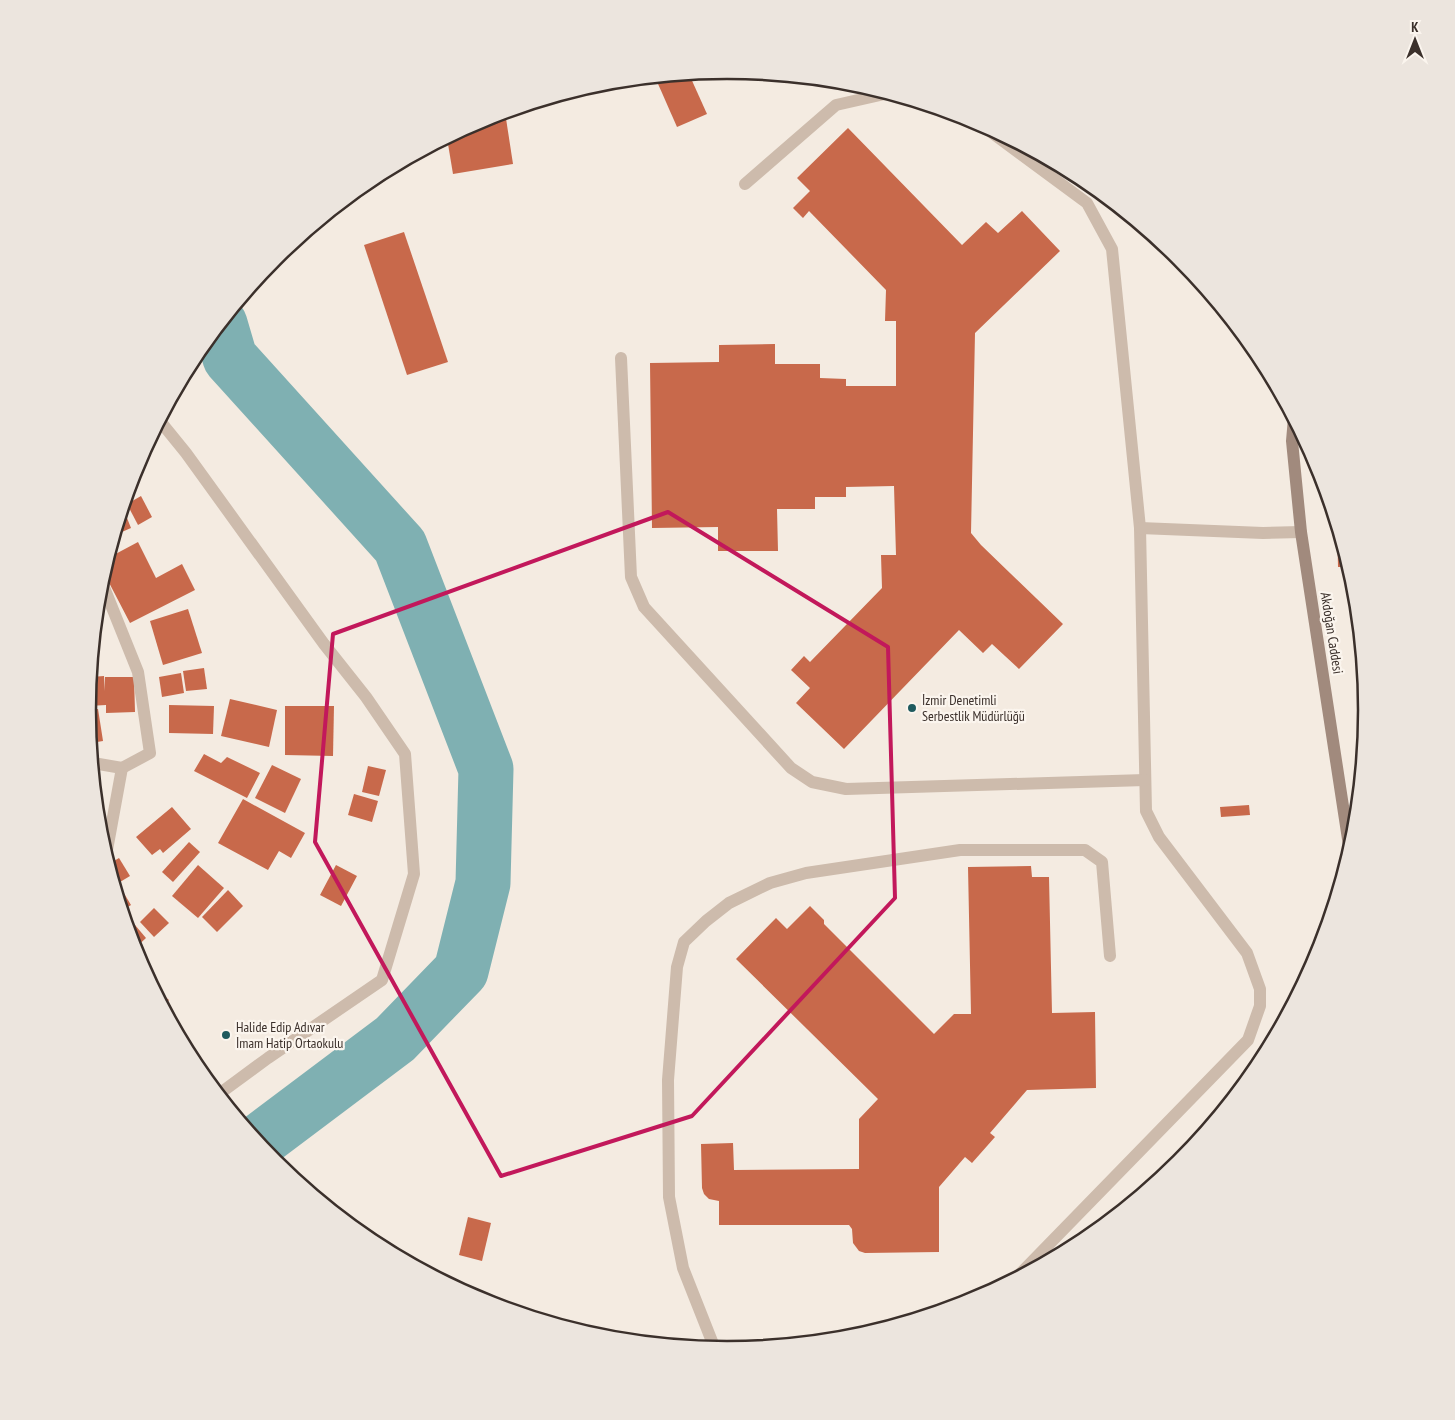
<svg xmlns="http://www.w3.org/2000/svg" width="1455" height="1420" font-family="'PT Sans Narrow',sans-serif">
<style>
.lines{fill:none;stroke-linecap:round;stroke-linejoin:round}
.river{stroke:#7fb0b2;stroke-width:55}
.building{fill:#c8694b}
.service{stroke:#cdbbac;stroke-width:12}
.minor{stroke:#cdbbac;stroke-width:12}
.secondary{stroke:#a18a7d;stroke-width:12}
.marked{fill:none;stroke:#c2185b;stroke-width:4;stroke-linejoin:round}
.poi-dot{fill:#1f5a5e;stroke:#fbf5ee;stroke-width:2}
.labels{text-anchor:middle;stroke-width:4.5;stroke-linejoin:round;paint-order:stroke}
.street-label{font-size:14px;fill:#3b302b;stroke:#fbf5ee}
.poi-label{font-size:14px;fill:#3b302b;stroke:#fbf5ee;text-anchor:start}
.rim{fill:none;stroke:#3b302b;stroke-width:2.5}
</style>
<rect width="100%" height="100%" fill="#f4ebe1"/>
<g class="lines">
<path class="river" d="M220,324L230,358L400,546L486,769L483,883L461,971L395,1039L258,1142"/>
</g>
<g class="building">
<path d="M689,74L707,114L677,127L655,77Z"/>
<path d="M505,112L513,164L453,174L447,138L483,119Z"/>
<path d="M848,128L962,245L986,222L998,233L1022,211L1060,251L975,333L971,533L981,545L1063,624L1019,669L992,644L983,653L959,630L844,749L796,703L810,688L791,670L804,656L810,662L882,588L881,555H896L894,486L846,487V497H815V509H777L778,551H718V527L652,528L650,363L719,362V345L775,344V364H820V378L846,379V386H896V321H885L886,290L809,211L803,218L793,208L810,191L797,178Z"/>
<path d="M404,232L448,362L407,375L364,245Z"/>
<path d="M141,496L152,517L138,525L127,504Z"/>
<path d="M123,508L131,528L115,535L116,532Z"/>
<path d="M1337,524L1341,539L1350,567H1338Z"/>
<path d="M138,542L156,578L182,564L195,590L130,623L104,573L108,558Z"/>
<path d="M188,609L202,653L163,665L150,621Z"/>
<path d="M204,668L207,689L186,691L183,671Z"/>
<path d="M181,673L184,693L162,697L159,677Z"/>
<path d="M104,676L105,691V677H134L135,712L106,713V705L88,706L91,677Z"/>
<path d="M230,699L277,710L269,747L221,736Z"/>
<path d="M169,705L214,706L213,734L169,733Z"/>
<path d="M285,706H334L333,756L285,755Z"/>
<path d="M98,709L103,741L91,743L88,710Z"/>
<path d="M204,754L221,763L227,757L260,773L247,798L194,771Z"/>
<path d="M272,765L301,779L285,813L255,798Z"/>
<path d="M368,766L386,770L379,796L362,792Z"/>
<path d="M354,794L378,801L372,822L348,815Z"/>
<path d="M243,799L305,833L291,858L279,851L268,870L218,843Z"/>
<path d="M1249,805L1250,815L1221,817L1220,807Z"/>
<path d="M172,807L191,829L163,853L160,849L152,855L136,837Z"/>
<path d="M189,842L200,852L173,882L162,872Z"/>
<path d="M119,858L130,876L115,885L109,864Z"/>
<path d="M198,865L224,888L198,918L172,896Z"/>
<path d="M336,865L357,876L341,906L320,895Z"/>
<path d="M1031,866L1032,877H1049L1052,1013L1095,1012L1096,1088L1027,1090L990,1133L995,1137L972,1163L965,1157L939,1187V1252L865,1253L859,1251L853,1243L852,1229L849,1225H719V1201L709,1199L704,1194L702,1188L701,1144L733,1143L734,1170L859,1169V1119L878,1099L736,959L776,918L787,929L810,906L824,920V924L934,1034L954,1014H971L968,867Z"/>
<path d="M122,890L131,905L123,910L118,893Z"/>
<path d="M228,890L243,906L217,932L202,917Z"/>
<path d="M154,908L169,923L154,937L140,922Z"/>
<path d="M135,925L146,938L134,949L129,931Z"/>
<path d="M153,987L169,1000L164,1006Z"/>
<path d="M468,1217L491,1223L482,1261L459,1255Z"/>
</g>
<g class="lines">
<g class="service">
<path d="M972,118L1087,203L1112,249L1140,528L1146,811L1159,837L1247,953L1260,989V1006L1248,1040L1016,1278"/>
<path d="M745,184L836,105L889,93"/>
<path d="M621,358L631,577L644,607L791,768L812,782L846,789L1145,780"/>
<path d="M1140,528L1263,533L1301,532"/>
<path d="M715,1349L683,1268L669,1197L668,1080L677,967L684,942L706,921L729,903L770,883L806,873L960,850H1085L1102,862L1110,956"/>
</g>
<g class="minor">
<path d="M160,421L186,453L324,644L366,697L405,754L414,874L382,980L268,1058L219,1094"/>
<path d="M101,580L138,672L150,753L122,768"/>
<path d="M93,763L122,768L107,850L105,851"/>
</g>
<path class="secondary" d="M1294,418L1292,441L1301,532L1350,852"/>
</g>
<path class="marked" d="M668,512L888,647L895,898L692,1116L501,1176L315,842L333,634Z"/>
<g class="poi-dot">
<circle cx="912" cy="708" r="5"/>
<circle cx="226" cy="1035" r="5"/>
</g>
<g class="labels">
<g class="street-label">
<text transform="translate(1332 633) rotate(81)" y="5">Akdoğan Caddesi</text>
</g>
<g class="poi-label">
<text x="922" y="705">İzmir Denetimli<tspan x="922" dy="16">Serbestlik Müdürlüğü</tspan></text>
<text x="236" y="1032">Halide Edip Adıvar<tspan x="236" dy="16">İmam Hatip Ortaokulu</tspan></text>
</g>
</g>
<path d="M0 0H1455V1420H0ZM96 710a631 631 0 1 1 1262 0a631 631 0 1 1-1262 0Z" fill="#ece5de" fill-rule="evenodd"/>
<path class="rim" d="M96 710a631 631 0 1 1 1262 0a631 631 0 1 1-1262 0Z"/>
<g transform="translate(1415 40)" stroke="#fbf5ee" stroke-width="4" paint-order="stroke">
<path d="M0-4L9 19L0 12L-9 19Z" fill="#3b302b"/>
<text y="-8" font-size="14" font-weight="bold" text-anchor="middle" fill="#3b302b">K</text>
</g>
</svg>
